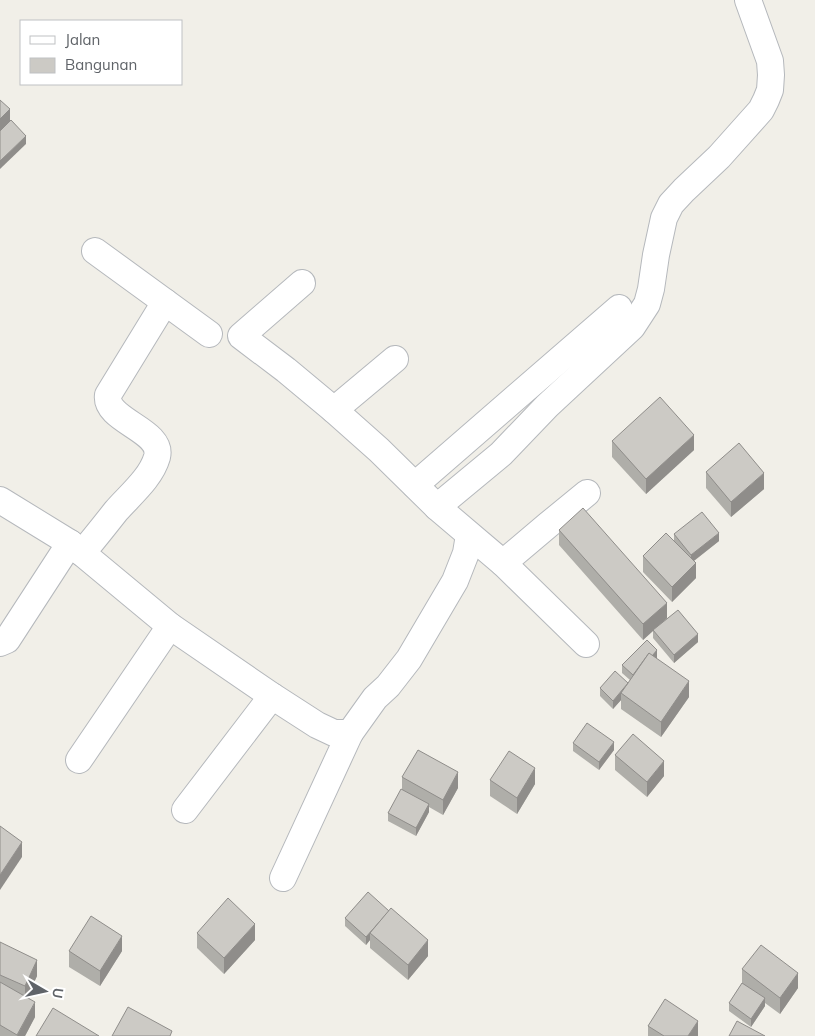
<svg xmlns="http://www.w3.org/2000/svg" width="815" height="1036" font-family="Mulish,sans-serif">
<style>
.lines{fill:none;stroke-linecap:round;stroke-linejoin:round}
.minor-casing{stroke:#b5b8bc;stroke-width:28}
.minor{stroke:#fff;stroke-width:26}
.wall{fill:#afaea9}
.shaded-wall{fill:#8f8d8a}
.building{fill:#cccac5;stroke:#8f8d8a}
</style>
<rect width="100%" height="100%" fill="#f1efe8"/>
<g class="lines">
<g class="minor-casing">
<g id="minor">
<path d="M95,251L209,334"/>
<path d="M302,283L241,336L286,370L334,410L379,450L437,507L503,563L548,525L587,493"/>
<path d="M334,410L395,359"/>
<path d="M415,485L619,308"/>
<path d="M0,500L70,543L170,626L272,696L317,725L334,733H350L375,698L388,686L409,659L455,581L466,553L469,535"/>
<path d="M437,507L501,454L547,406L632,327L647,304L651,289L656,255L664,218L671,204L684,190L719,157L761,110L766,100L770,90L771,75L770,61L748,0"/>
<path d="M82,553C94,539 105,525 116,511C130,495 151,478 157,457C164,430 104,421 108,395L165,302"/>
<path d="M503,563L586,644"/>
<path d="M0,643L7,640L70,543"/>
<path d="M79,760L170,626"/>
<path d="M185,810L272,696"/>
<path d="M283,878L350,733"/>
</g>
</g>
<use href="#minor" class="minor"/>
</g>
<g class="wall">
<path d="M612,441L694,450L646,494L612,457Z"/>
<path d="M706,472L764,489L731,517L706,488Z"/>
<path d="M559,530L667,618L698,642L674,663L653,638V631L643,640L559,545Z"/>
<path d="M674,534L719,541L694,561L696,578L672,602L643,572V556L674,540Z"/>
<path d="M657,658V659L689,697L661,737L621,709V700L613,709L600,696V688L628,683L630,680L622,673V665Z"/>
<path d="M573,743L614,750L599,770L573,751Z"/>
<path d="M615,755L664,776L647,797L615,770Z"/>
<path d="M402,777L458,788L443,815L429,807V812L416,836L388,821V813L402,790Z"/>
<path d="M490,780L535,784L517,814L490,796Z"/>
<path d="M345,918L428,956L408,980L370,948V940L366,945L345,926Z"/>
<path d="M197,933L255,940L224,974L197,948Z"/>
<path d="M0,942L37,976L27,997L35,1017L25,1036H0Z"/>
<path d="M69,951H122L100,986L69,967Z"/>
<path d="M742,969L798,988L780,1014L765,1003V1006L751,1027L729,1011V1003L742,983Z"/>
<path d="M648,1026L698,1036H648Z"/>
</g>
<g class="shaded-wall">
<path d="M10,109V125L0,134V119Z"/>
<path d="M26,136V144L0,169V161Z"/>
<path d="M694,435V450L646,494V479Z"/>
<path d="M764,473V489L731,517V502Z"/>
<path d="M719,533V541L691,563V555Z"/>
<path d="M696,563V578L672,602V587Z"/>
<path d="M667,603V618L643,640V624Z"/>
<path d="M698,634V642L674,663V655Z"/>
<path d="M657,650V658L633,683V675Z"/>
<path d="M689,681V697L661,737V722Z"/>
<path d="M628,684L621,693V700L613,709V701Z"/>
<path d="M614,742V750L599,770V762Z"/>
<path d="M664,761V776L647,797V782Z"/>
<path d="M535,768V784L517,814V798Z"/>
<path d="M458,772V788L443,815V800Z"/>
<path d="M429,804V812L416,836V828Z"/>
<path d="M22,842V857L0,890V875Z"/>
<path d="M389,911L370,933V940L366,945V937Z"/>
<path d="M255,924V940L224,974V958Z"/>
<path d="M122,936V951L100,986V971Z"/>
<path d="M428,940V956L408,980V965Z"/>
<path d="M37,960V976L25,1002V986Z"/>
<path d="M798,973V988L780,1014V998Z"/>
<path d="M765,998V1006L751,1027V1019Z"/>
<path d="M35,1002V1017L25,1036H17Z"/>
<path d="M698,1021V1036H688Z"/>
</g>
<g class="building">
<path d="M0,100L10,109L0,119Z"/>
<path d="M11,120L26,136L0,161V131Z"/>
<path d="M660,397L694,435L646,479L612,441Z"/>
<path d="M739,443L764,473L731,502L706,472Z"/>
<path d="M583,508L667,603L643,624L559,530Z"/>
<path d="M702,512L719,533L691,555L674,534Z"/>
<path d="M666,533L696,563L672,587L643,556Z"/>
<path d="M678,610L698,634L674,655L653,630Z"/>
<path d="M647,640L657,650L652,656L649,653L633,675L622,665Z"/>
<path d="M649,653L689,681L661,722L621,693Z"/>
<path d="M615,671L628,683L613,701L600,688Z"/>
<path d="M587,723L614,742L599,762L573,743Z"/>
<path d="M633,734L664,761L647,782L615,755Z"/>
<path d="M418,750L458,772L443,800L402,777Z"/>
<path d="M509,751L535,768L517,798L490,780Z"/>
<path d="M401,789L429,804L416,828L388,813Z"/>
<path d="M0,826L22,842L0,875Z"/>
<path d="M368,892L389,911L366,937L345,918Z"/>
<path d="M228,898L255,924L224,958L197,933Z"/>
<path d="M391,908L428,940L408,965L370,933Z"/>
<path d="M91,916L122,936L100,971L69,951Z"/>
<path d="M0,942L37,960L25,986L0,975Z"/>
<path d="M761,945L798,973L780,998L742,969Z"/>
<path d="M0,982L35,1002L17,1035L0,1025Z"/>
<path d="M742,983L765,998L751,1019L729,1003Z"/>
<path d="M665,999L698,1021L688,1036H664L648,1026Z"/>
<path d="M128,1007L172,1031L170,1036H112Z"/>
<path d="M53,1008L99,1036H36Z"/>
<path d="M737,1021L765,1036H729Z"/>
</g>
<rect x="20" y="20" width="162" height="65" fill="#ffffff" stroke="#bfc1c3"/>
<rect x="30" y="36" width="25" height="8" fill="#ffffff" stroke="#bfc1c3"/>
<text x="65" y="45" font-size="15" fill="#5f6368">Jalan</text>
<rect x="30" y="58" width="25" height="15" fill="#cccac5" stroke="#bfc1c3"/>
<text x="65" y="70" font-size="15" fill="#5f6368">Bangunan</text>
<g transform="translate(45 991) rotate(99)" stroke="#ffffff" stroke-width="4" paint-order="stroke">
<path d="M0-4L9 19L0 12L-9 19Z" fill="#5f6368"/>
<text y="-8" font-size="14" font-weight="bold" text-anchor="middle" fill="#5f6368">U</text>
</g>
</svg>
